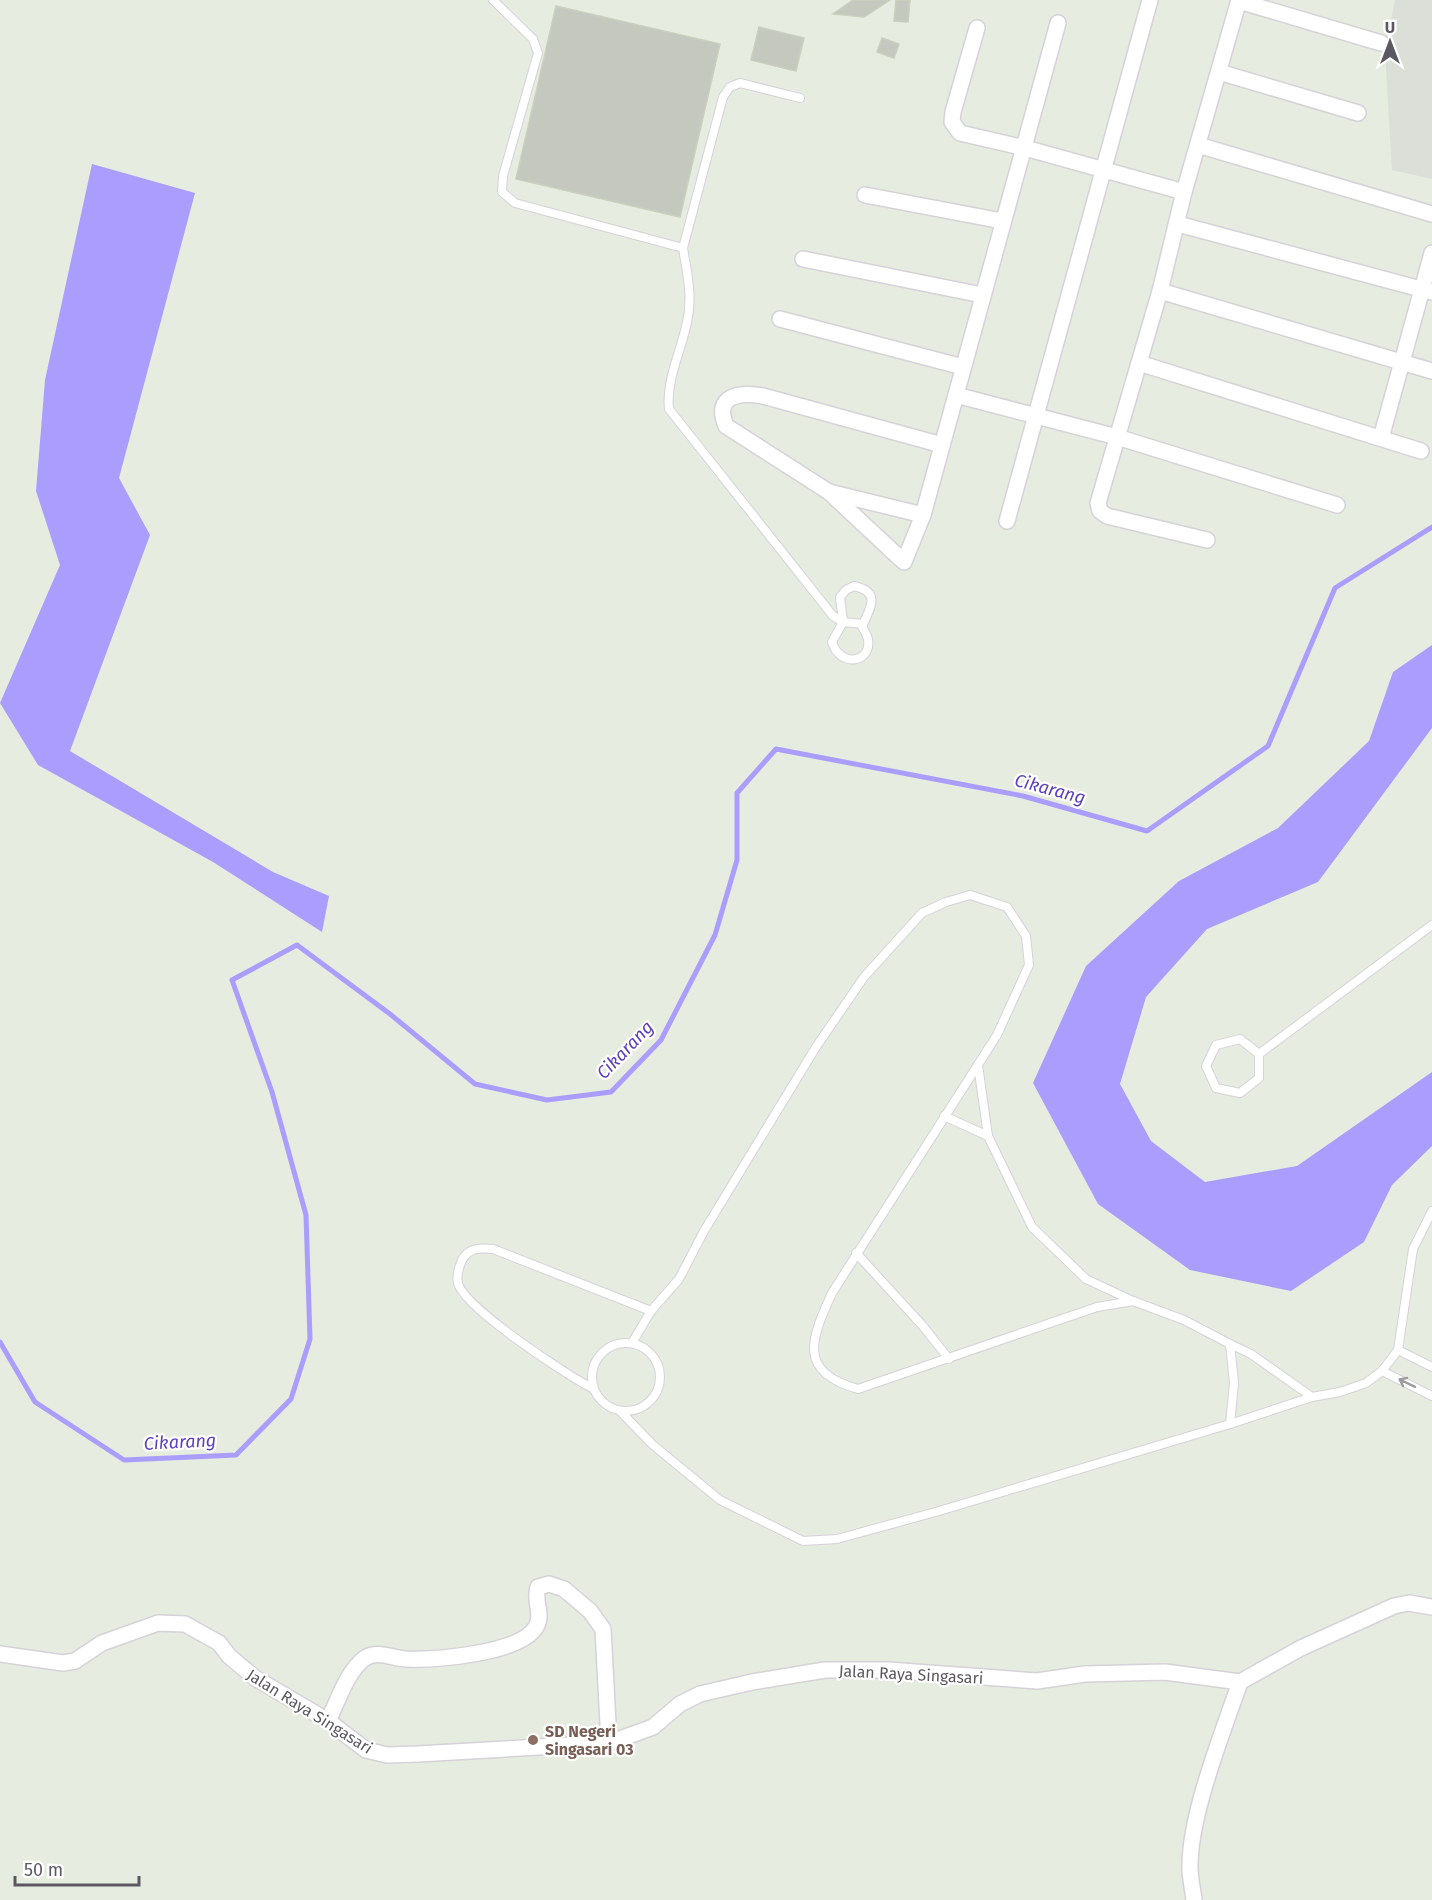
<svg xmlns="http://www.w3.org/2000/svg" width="1432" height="1900" font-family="'Fira Sans',sans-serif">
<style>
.industrial{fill:#dbdfd7}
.water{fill:#aa9dfe}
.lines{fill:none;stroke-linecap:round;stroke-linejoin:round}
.stream{stroke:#aa9dfe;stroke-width:5}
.building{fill:#c5c8bf;stroke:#c9d0be;stroke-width:1.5}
.service-casing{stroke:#d5d2da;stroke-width:10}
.minor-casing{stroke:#d5d2da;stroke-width:18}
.service{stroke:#fff;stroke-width:8}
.minor{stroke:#fff;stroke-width:15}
.oneway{stroke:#9d9ba0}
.education-dot{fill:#8d6e63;stroke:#fff;stroke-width:2}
.labels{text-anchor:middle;stroke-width:4.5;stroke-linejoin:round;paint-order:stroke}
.street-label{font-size:16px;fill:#5b5861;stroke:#fff}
.education-label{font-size:16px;font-weight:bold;fill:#785e54;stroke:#fff;text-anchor:start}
.water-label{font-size:18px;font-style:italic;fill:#5c41c0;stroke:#fff}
</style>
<rect width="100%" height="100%" fill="#e6ecdf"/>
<path class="industrial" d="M1395,0H1432V179L1392,170L1385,51Z"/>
<g class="water">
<path d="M92,164L195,193L119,478L150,535L70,751L273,872L329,896L322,932L213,862L38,765L0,703L60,565L36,491L45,380Z"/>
<path d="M1432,645V728L1318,882L1207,929L1146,997L1120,1084L1151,1141L1205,1182L1297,1166L1432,1072V1146L1392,1185L1364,1242L1291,1291L1190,1270L1098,1204L1033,1083L1086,966L1179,881L1278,828L1369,741L1393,672Z"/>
</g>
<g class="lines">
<path class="stream" d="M0,1342L35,1402L124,1460L236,1455L291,1399L310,1339L306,1215L272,1092L232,980L297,945L390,1014L475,1084L547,1100L611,1092L661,1040L715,935L737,860V793L776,749L1023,796L1147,831L1268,746L1335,588L1432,527"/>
</g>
<g class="building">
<path d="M853,0H890L864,17L833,14Z"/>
<path d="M896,0H910L908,22L894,21Z"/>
<path d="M556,6L720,44L680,217L516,179Z"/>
<path d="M759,27L804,38L796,71L751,60Z"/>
<path d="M882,38L899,44L894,58L877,52Z"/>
</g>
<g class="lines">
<g class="service-casing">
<g id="service">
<path d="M493,0L533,39L538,53L503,176L502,192L515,203L683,248L723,97L730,87L740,83L800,98"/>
<path d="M683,248C687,273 693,297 687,322C681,352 666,379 669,409L833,616L843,622L863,624"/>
<path d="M854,586C882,592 870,609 862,626C864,630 867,635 868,639C872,663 840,668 832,642L843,622L840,597L846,590Z"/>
<path d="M1240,1039L1259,1054V1078L1240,1093L1216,1088L1206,1066L1216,1045Z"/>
<path d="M1259,1054L1432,925"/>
<path d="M978,1065L988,1136L1032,1227L1086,1279L1133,1301L1184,1320L1230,1344L1251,1354L1312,1397"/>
<path d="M944,1116L988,1136"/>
<path d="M856,1253L922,1325L949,1359"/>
<path d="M632,1343L651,1311L679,1279L704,1231L816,1047L864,977L922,913L946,902L970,895L1007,907L1026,936L1029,965L997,1035L832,1293C811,1339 797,1372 858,1389L1097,1307L1133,1301"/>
<circle cx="626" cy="1377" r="34"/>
<path d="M1398,1350L1432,1367"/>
<path d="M1382,1371L1432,1396"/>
<path d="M594,1389C569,1377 463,1307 458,1283C456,1275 459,1267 462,1260C469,1247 480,1248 493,1249L651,1311"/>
<path d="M620,1411L653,1445L720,1500L803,1541L837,1539L939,1511L1230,1424L1312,1397L1340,1392L1366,1383L1382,1371L1398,1350L1413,1249L1432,1211"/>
<path d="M1230,1424L1234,1383L1230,1344"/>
</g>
</g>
<g class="minor-casing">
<g id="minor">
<path d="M1239,1L1381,43"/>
<path d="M977,28L953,112L952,122L960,133L1025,148L1184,192"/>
<path d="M1219,72L1358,113"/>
<path d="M1198,145L1432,214"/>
<path d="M865,195L1002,221"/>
<path d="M1178,224L1432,292"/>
<path d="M803,259L982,295"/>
<path d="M1160,291L1432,371"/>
<path d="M780,319L963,367"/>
<path d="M1139,363L1421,451"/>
<path d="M956,395L1117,437L1337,505"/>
<path d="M1381,438L1432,253"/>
<path d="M829,492L904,562L923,515L1058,23"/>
<path d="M923,515L829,492L726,426C713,395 740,392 763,396L942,445"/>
<path d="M1007,521L1150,0"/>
<path d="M1207,540L1107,516L1100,511L1098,503L1160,291L1184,192L1239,0"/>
<path d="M0,1654L63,1663L75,1661L102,1643L158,1623L185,1624L219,1643L229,1656L255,1678L328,1721L366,1750L387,1755L418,1754L609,1743L653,1727L680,1704L700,1694L752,1682L825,1670H888L1037,1681L1085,1674L1165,1672L1240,1682L1301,1648L1394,1606L1409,1603L1432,1607"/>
<path d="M328,1721C338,1701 347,1671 365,1658C377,1650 392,1658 405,1659C435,1660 520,1654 536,1627C544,1615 533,1600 538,1587L549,1584L564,1589L590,1611L603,1629L609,1743"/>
<path d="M1194,1900C1193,1890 1190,1879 1190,1868C1189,1816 1223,1732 1240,1682"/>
</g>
</g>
<use href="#service" class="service"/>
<use href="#minor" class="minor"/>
</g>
<defs><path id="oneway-shaft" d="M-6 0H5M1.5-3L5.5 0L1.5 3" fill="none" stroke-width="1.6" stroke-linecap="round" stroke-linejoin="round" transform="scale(1.5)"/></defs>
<use class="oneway" href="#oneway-shaft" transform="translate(1407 1383) rotate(-154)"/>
<circle class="education-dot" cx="533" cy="1740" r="6"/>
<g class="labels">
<g class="street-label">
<text transform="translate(911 1674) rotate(3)" y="6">Jalan Raya Singasari</text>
<text transform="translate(310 1711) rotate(32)" y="6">Jalan Raya Singasari</text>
</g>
<g class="education-label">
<text x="545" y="1737">SD Negeri<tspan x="545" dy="18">Singasari 03</tspan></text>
</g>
<g class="water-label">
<text transform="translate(1050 789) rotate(15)" y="6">Cikarang</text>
<text transform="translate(625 1050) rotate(-46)" y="6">Cikarang</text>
<text transform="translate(180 1442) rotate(-3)" y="6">Cikarang</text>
</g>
</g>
<g transform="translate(1390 42)" stroke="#ffffff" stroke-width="4.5" paint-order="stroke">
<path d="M0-4.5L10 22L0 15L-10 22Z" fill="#5b5861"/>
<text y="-9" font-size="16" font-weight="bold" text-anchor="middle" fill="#5b5861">U</text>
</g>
<path d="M15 1876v9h124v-9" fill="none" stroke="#5b5861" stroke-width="3"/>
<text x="24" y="1876" font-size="18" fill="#5b5861" stroke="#ffffff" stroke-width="4.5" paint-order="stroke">50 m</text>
</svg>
